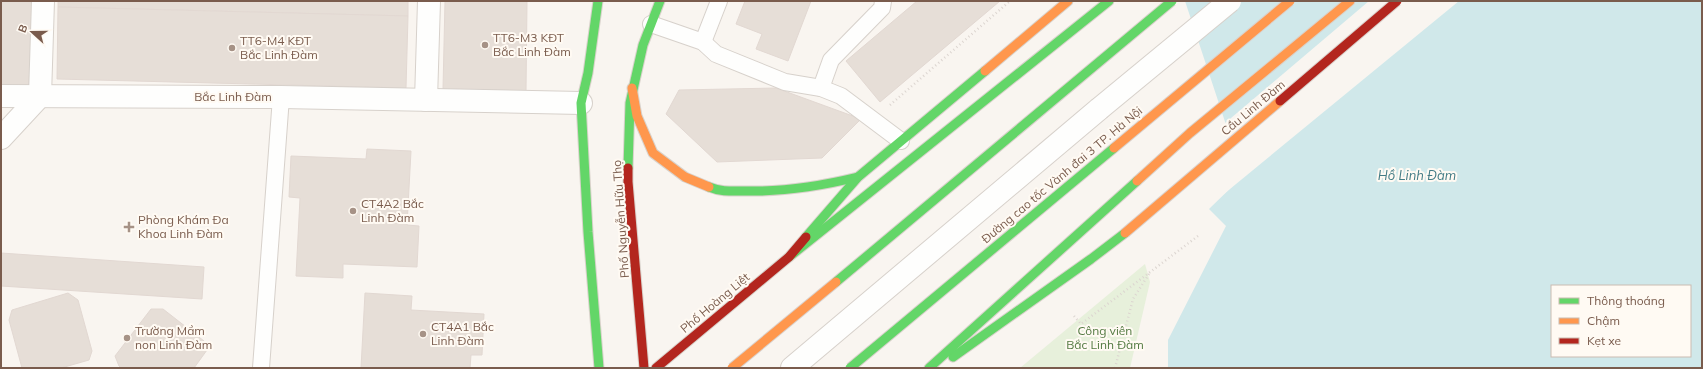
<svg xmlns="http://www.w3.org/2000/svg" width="1703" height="369" font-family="Mulish,sans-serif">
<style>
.green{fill:#e7f0db}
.water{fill:#d0e8ea;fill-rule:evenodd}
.pier{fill:#f9f5f0}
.building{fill:#e6ded7;stroke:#e2d8d2}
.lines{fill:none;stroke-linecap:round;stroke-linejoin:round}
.lane-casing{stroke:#d7d1cb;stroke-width:18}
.street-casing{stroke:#d7d1cb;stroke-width:24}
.fast-casing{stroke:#d9d2cb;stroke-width:11}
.slow-casing{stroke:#d9d2cb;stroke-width:11}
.jam-casing{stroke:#d9d2cb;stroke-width:11}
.path{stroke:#dcd5d0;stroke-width:2.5;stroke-dasharray:1 3;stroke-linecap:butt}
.lane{stroke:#fefefd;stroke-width:16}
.street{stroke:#fefefd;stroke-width:22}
.fast{stroke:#63d668;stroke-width:9}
.slow{stroke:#ff974d;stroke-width:9}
.jam{stroke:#b3261e;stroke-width:9}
.street-bridge-casing{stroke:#d7d1cb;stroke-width:24;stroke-linecap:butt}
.fast-bridge-casing{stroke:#dad1cc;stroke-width:11;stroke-linecap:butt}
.slow-bridge-casing{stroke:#dad1cc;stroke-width:11;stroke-linecap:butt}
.jam-bridge-casing{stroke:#dad1cc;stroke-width:11;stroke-linecap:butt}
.street-bridge{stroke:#fefefd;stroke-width:22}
.fast-bridge{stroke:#63d668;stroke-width:9}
.slow-bridge{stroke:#ff974d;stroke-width:9}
.jam-bridge{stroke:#b3261e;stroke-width:9}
.poi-dot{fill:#a69286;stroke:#fffaf3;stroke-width:1.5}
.labels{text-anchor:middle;stroke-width:4;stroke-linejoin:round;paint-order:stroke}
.poi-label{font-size:12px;fill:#7a5c4d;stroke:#fffaf3;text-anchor:start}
.street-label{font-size:12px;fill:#7a5c4d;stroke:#fffaf3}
.park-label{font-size:12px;fill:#537a41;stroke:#fffaf3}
.water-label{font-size:13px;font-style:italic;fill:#437c86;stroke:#fffaf3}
</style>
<rect width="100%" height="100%" fill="#f9f5f0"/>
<path class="green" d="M1145,264L1150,282L1130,368H1020Z"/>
<path class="water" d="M1185,1H1702V368H1168V340L1226,226L1209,209L1243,176ZM1552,286H1690V356H1552Z"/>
<path class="pier" d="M1369,1H1459L1208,207L1240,175L1224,124Z"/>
<g class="building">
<path d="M1,1H33L29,87L1,86Z"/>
<path d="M58,1H408V16L58,7Z"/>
<path d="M445,1H527L526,91L443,89Z"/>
<path d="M745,1H811L788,61L756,49L762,34L736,24Z"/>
<path d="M917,1H1000L880,102L846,61Z"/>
<path d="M58,7L408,16L406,88L57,79Z"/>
<path d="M776,88L861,119L822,158L717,162L666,114L679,90Z"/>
<path d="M367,149L411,151L407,225L419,226L417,267L343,264V278L296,276L300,198L289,197L291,156L366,159Z"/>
<path d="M1,253L204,267L202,299L1,286Z"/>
<path d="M68,293L78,300L92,351L89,360L61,368H22L9,320L12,310Z"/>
<path d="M365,293L412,296L411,310L484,314L482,355H471L470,368H361Z"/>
<path d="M151,309H163L204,341L207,350L194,368H121L119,366L115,356Z"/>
</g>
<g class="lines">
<g class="lane-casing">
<g id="lane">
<path d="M651,24L703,42L716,54L785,82L821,88L841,96L901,141"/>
<path d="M703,42L719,1"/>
<path d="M821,88L831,60L882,8L883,1"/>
<path d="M261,368L281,97"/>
</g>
</g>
<g class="street-casing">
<g id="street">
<path d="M1,96L281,97L581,103"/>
<path d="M426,100L429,1"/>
<path d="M1,138L40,96L43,1"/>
<path d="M792,368L1099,109"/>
</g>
</g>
<g class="fast-casing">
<g id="fast">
<path d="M598,1L588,73L581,103L588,232L599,368"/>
<path d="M628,168L630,103L643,45L660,1"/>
<path d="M709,187C721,192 732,191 745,191C784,192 821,186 858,177"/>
<path d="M806,237L858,177L985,71"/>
<path d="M789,257L1109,1"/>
<path d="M953,357L1091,259L1125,233"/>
<path d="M929,368L1137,181"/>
</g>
</g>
<g class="slow-casing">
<g id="slow">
<path d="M985,71L1068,1"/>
<path d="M632,88L637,116L653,153L685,177L709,187"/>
<path d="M1137,181L1190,133L1350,1"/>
</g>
</g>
<g class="jam-casing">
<g id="jam">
<path d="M628,168V182L644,368"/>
<path d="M656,368L789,257L806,237"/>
</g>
</g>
<g class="path">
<path d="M890,105L1010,1"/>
<path d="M1074,316L1081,324L1198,236"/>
<path d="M1115,368L1133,299L1149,274"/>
</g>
<use href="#lane" class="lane"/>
<use href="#street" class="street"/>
<use href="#fast" class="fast"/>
<use href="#slow" class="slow"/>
<use href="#jam" class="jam"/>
<g class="street-bridge-casing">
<path id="street-bridge" d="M1099,109L1230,1"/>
</g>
<g class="fast-bridge-casing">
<g id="fast-bridge">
<path d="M836,282L1172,1"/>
<path d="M850,368L1114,148"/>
</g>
</g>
<g class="slow-bridge-casing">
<g id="slow-bridge">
<path d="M1114,148L1290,1"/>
<path d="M1125,233L1280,101"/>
<path d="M732,368L836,282"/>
</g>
</g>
<g class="jam-bridge-casing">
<path id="jam-bridge" d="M1280,101L1397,1"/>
</g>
<use href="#street-bridge" class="street-bridge"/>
<use href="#fast-bridge" class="fast-bridge"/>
<use href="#slow-bridge" class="slow-bridge"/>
<use href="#jam-bridge" class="jam-bridge"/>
</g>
<g class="poi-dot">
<circle cx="485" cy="45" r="4"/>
<circle cx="232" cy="48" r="4"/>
<circle cx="353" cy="211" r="4"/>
<path d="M127 221h4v4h4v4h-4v4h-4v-4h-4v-4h4z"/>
<circle cx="423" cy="334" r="4"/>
<circle cx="127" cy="338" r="4"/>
</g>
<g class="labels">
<g class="poi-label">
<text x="493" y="42">TT6-M3 KĐT<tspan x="493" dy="14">Bắc Linh Đàm</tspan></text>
<text x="240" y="45">TT6-M4 KĐT<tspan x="240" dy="14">Bắc Linh Đàm</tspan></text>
<text x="361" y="208">CT4A2 Bắc<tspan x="361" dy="14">Linh Đàm</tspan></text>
<text x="138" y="224">Phòng Khám Đa<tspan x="138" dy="14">Khoa Linh Đàm</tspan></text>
<text x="431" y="331">CT4A1 Bắc<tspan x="431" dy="14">Linh Đàm</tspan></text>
<text x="135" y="335">Trường Mầm<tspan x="135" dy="14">non Linh Đàm</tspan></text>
</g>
<g class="street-label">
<text x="233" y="101">Bắc Linh Đàm</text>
<text transform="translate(1253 108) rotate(-40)" y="4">Cầu Linh Đàm</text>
<text transform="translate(1062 175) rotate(-40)" y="4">Đường cao tốc Vành đai 3 TP. Hà Nội</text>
<text transform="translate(621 219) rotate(-94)" y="4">Phố Nguyễn Hữu Thọ</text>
<text transform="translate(715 303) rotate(-40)" y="4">Phố Hoàng Liệt</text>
</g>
<g class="park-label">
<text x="1105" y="335">Công viên<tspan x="1105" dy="14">Bắc Linh Đàm</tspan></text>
</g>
<g class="water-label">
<text x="1417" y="180">Hồ Linh Đàm</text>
</g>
</g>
<rect width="1703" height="369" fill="none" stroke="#7a5c4d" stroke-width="4"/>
<rect x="1551" y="285" width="140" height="72" fill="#fffaf3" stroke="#cabbb1"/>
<rect x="1559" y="298" width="20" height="6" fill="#63d668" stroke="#cabbb1"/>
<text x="1587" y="305" font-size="12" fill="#7a5c4d">Thông thoáng</text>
<rect x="1559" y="318" width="20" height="6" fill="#ff974d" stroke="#cabbb1"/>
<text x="1587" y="325" font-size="12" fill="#7a5c4d">Chậm</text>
<rect x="1559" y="338" width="20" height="6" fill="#b3261e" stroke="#cabbb1"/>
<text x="1587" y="345" font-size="12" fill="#7a5c4d">Kẹt xe</text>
<g transform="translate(32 32) rotate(291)" stroke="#fffaf3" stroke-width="3" paint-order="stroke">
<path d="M0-3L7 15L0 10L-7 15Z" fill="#7a5c4d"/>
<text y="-6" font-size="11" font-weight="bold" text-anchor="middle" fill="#7a5c4d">B</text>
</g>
</svg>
